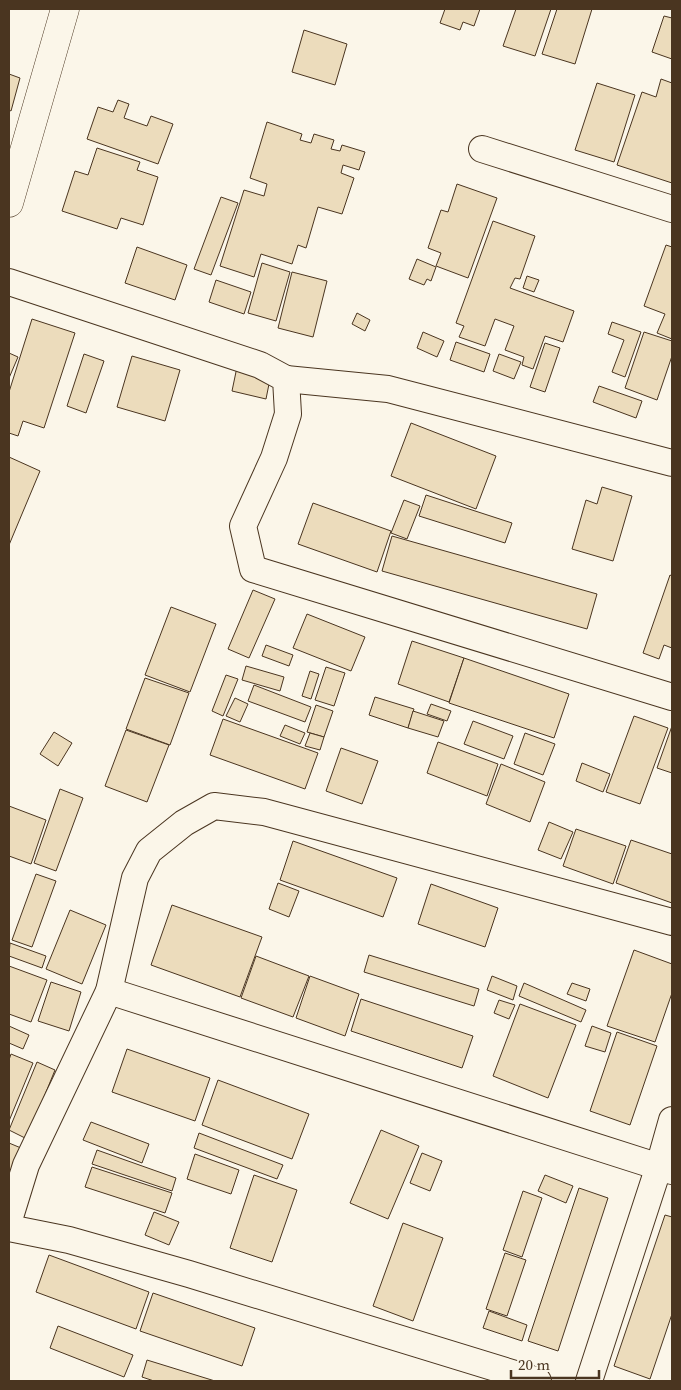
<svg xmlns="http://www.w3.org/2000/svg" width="681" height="1390" font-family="'Source Serif 4',serif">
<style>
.building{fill:#ecdcbc;stroke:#4a3520}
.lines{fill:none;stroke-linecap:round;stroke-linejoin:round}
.minor-casing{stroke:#4a3520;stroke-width:28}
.secondary-casing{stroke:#4a3520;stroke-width:29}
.minor{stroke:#fbf6e9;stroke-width:26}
.secondary{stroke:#fbf6e9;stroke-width:28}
</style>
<rect width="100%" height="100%" fill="#fbf6e9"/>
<g class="building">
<path d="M445,9H480L474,26L463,22L460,30L440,23Z"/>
<path d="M516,9H551L535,56L503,46Z"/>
<path d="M557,9H592L575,64L542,54Z"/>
<path d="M664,16L672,18V59L652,52Z"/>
<path d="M304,30L347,44L335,85L292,72Z"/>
<path d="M9,74L20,78L11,111L9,110Z"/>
<path d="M661,79L672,83V183L617,165L642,92L656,97Z"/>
<path d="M597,83L635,95L614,162L575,150Z"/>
<path d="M118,100L129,104L124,118L147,126L151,116L173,124L158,164L87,139L98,107L113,112Z"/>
<path d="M267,122L302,134L300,140L311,143L314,134L334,140L331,149L340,151L342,145L365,152L359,170L343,165L341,173L354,178L342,214L318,207L306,248L298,245L292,264L261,254L254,277L220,266L244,190L264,196L267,184L250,178Z"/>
<path d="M97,148L140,162L137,170L158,177L143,225L121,218L117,229L62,211L75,171L88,175Z"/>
<path d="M457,184L497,198L468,278L436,266L441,253L428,248L441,210L448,212Z"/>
<path d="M221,197L238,203L211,275L194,269Z"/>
<path d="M493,221L535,236L520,279L515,278L510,288L574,311L563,342L545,336L533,369L522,365L524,357L505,350L514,326L495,319L485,346L459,337L464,326L456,323Z"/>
<path d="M666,245L672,247V339L657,333L665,314L644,306Z"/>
<path d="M137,247L187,265L175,300L125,283Z"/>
<path d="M417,259L436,267L431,281L427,279L424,285L409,279Z"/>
<path d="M262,263L290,272L276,321L248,313Z"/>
<path d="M292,272L327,281L313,337L278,328Z"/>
<path d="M527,276L539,280L534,292L523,288Z"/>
<path d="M216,280L251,292L244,314L209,302Z"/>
<path d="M357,313L370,320L365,331L352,324Z"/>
<path d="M32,319L75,333L44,428L23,421L18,436L9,433V392Z"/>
<path d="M612,322L641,332L625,377L612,372L624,340L608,334Z"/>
<path d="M423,332L444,341L437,357L417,348Z"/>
<path d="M644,332L672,341V356L657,400L625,388Z"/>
<path d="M456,342L490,354L484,372L450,360Z"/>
<path d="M545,343L560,348L545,392L530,387Z"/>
<path d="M9,353L18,357L9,378Z"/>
<path d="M84,354L104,361L86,413L67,406Z"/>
<path d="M499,354L521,362L514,379L493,371Z"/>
<path d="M132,356L180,370L165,421L117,407Z"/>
<path d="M237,367L271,374L266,399L232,391Z"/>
<path d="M599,386L642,401L636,418L593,402Z"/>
<path d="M411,423L496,456L476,509L391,476Z"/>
<path d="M9,457L40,471L9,545Z"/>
<path d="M602,487L632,496L613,561L572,549L586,500L597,504Z"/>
<path d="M426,495L512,523L505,543L419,516Z"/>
<path d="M404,500L420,506L407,539L391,533Z"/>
<path d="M313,503L391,531L377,572L298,544Z"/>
<path d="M392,536L597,594L587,629L382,571Z"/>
<path d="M670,575L672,576V648L664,645L659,659L643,653Z"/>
<path d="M253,590L275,599L249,658L228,649Z"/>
<path d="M171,607L216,624L190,692L145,675Z"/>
<path d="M307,614L365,637L351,671L293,648Z"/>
<path d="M412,641L464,658L449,702L398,684Z"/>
<path d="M266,645L293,655L289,666L262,656Z"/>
<path d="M464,658L569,694L554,738L449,703Z"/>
<path d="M246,666L284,677L280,691L242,680Z"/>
<path d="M326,667L345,673L334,706L315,700Z"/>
<path d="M310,671L319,674L311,699L302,696Z"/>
<path d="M226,675L238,679L223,716L212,711Z"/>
<path d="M145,678L189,693L170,745L126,729Z"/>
<path d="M254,685L311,707L305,722L248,701Z"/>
<path d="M375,697L414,709L408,728L369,715Z"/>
<path d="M235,698L248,704L240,722L226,716Z"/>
<path d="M431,704L451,711L447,721L427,714Z"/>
<path d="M316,705L333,711L324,737L307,732Z"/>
<path d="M413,711L444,721L438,737L408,728Z"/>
<path d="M634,716L668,728L640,804L606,792Z"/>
<path d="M223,719L318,753L305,789L210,755Z"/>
<path d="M473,721L513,736L504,759L464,744Z"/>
<path d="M285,725L305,733L300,744L280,736Z"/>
<path d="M672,726V773L657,768Z"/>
<path d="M126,730L169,745L147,802L105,786Z"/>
<path d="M54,732L72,743L58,766L40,754Z"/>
<path d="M310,733L324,737L320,750L305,746Z"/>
<path d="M525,733L555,744L543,775L514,764Z"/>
<path d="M438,742L498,764L487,796L427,773Z"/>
<path d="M341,748L378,761L362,804L326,791Z"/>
<path d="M582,763L610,774L603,792L576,781Z"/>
<path d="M501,764L545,782L530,822L486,804Z"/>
<path d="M60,789L83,798L56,871L34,863Z"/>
<path d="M9,806L46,820L31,864L9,856Z"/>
<path d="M549,822L573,832L561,859L538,850Z"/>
<path d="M576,829L626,846L613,884L563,866Z"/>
<path d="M631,840L672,854V903L616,883Z"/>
<path d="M293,841L397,878L383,917L280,880Z"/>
<path d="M36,874L56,881L32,947L12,940Z"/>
<path d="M278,883L299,891L289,917L269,909Z"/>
<path d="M431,884L498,908L485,947L418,924Z"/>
<path d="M172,905L262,937L240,997L151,965Z"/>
<path d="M70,910L106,925L82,984L46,969Z"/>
<path d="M10,943L46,956L42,968L9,956Z"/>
<path d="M634,950L672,964V993L655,1042L607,1026Z"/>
<path d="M369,955L479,989L474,1006L364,972Z"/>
<path d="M256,956L309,976L293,1017L241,998Z"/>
<path d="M9,966L47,980L31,1022L9,1014Z"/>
<path d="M310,976L359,994L345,1036L296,1018Z"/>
<path d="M492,976L517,986L513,1000L487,990Z"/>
<path d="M51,982L81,992L69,1031L38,1021Z"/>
<path d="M524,983L586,1010L581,1022L519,996Z"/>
<path d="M572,983L590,989L586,1001L567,994Z"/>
<path d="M361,999L473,1036L462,1068L351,1031Z"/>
<path d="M499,1000L515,1005L509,1019L494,1013Z"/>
<path d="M520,1004L576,1025L548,1098L493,1076Z"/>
<path d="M9,1026L29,1035L23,1049L9,1043Z"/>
<path d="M592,1026L611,1033L605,1052L585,1046Z"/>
<path d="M617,1032L657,1046L630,1125L590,1111Z"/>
<path d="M127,1049L210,1078L195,1121L112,1092Z"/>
<path d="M11,1054L33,1063L9,1121V1060Z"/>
<path d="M37,1062L55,1070L27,1139L9,1130Z"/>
<path d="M218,1080L309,1114L292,1159L202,1125Z"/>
<path d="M91,1122L149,1144L142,1163L83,1140Z"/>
<path d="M381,1130L419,1146L388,1219L350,1203Z"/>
<path d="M199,1133L283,1165L277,1179L194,1148Z"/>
<path d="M9,1143L21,1148L9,1179Z"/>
<path d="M97,1150L176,1178L172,1191L92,1164Z"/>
<path d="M422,1153L442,1161L430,1191L410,1183Z"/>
<path d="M195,1154L239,1170L231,1194L187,1179Z"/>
<path d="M92,1167L172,1193L165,1213L85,1187Z"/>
<path d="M254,1175L297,1190L272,1262L230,1248Z"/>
<path d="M545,1175L573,1186L566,1203L538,1191Z"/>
<path d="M579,1188L608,1198L558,1351L528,1341Z"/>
<path d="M523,1191L542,1198L522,1257L503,1250Z"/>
<path d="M154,1212L179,1222L169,1245L145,1235Z"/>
<path d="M665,1215L672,1217V1314L650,1379L614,1366Z"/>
<path d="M403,1223L443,1238L413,1321L373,1306Z"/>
<path d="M505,1253L526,1260L507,1316L486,1309Z"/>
<path d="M49,1255L149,1292L136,1329L36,1292Z"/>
<path d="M153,1293L255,1328L242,1366L140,1331Z"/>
<path d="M489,1311L527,1325L522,1341L483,1328Z"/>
<path d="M58,1326L133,1355L124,1377L50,1348Z"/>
<path d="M147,1360L215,1381H154L142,1377Z"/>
</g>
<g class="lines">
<g class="minor-casing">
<g id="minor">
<path d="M482,149L672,209"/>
<path d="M9,282L260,365L286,379L288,414L274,458L243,526L253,569L672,697"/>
<path d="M286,379L388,389L672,463"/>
<path d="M109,991L672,1171"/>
<path d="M9,1220L26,1165L109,991L135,878L149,851L184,823L214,806L264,812L672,922"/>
<path d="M9,1228L69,1240L189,1274L538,1381"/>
<path d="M589,1381L659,1166L672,1120"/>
</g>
</g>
<g class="secondary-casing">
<path id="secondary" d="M9,203L65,9"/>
</g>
<use href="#minor" class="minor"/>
<use href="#secondary" class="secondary"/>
</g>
<rect width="681" height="1390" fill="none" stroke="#4a3520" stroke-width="20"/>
<path d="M511 1370v8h88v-8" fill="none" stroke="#4a3520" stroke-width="2.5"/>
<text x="518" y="1370" font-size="15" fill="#4a3520" stroke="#fbf6e9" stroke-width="4" paint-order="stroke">20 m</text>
</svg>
